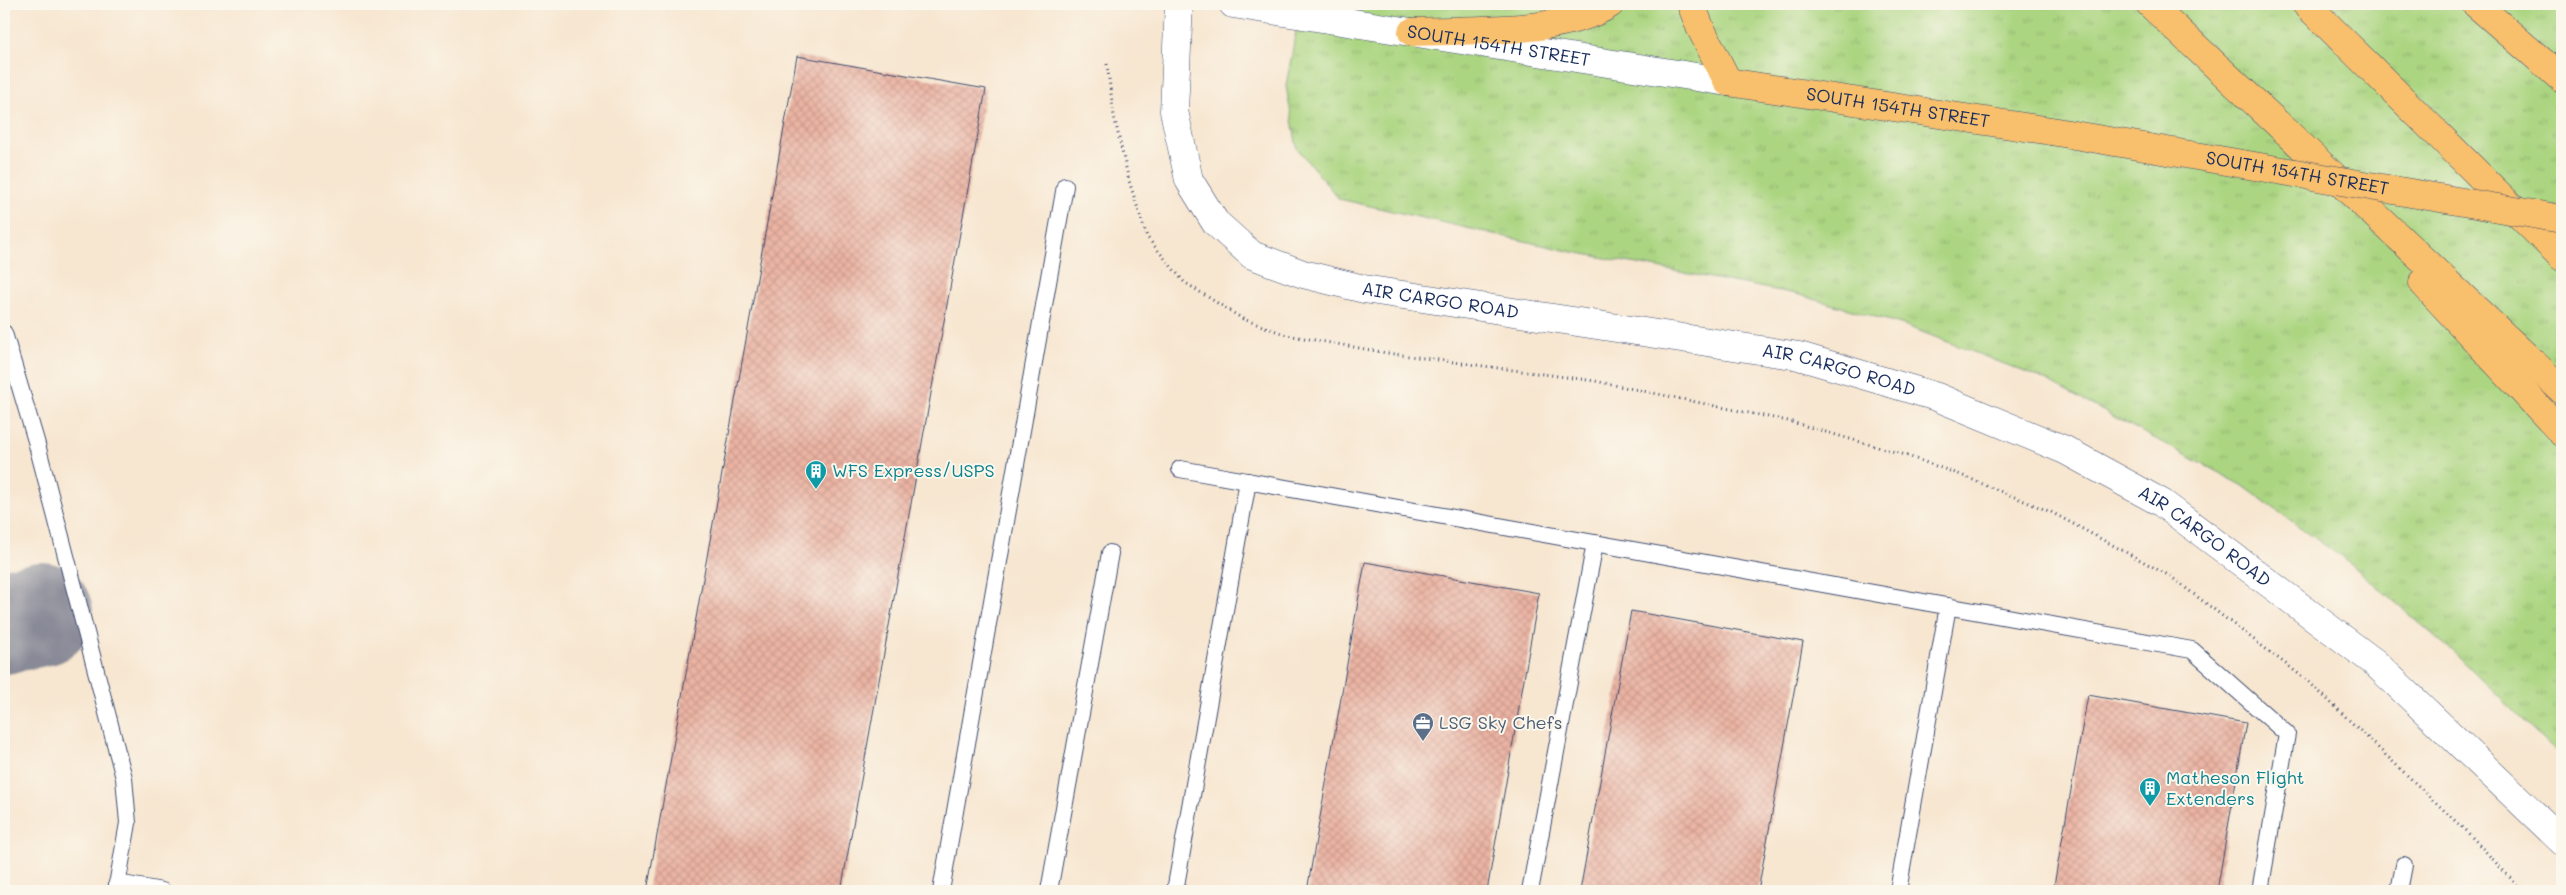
<svg xmlns="http://www.w3.org/2000/svg" width="2566" height="895" font-family="Mali,sans-serif">
<style>
.grass{fill:url(#grass-tufts);stroke:#648270}
.lines{fill:none;stroke-linecap:round;stroke-linejoin:round}
.taxiway{stroke:#898a97;stroke-width:104}
.building{fill:url(#building-cross-hatch)}
.service-casing{stroke:#3c4a6f;stroke-width:18}
.tertiary-casing{stroke:#3c4a6f;stroke-width:29}
.primary-casing{stroke:#3c4a6f;stroke-width:29}
.motorway-casing{stroke:#3c4a6f;stroke-width:29}
.path{stroke:#3c4a6f;stroke-width:3;stroke-dasharray:1 4;stroke-linecap:butt}
.service{stroke:#fff;stroke-width:16}
.tertiary{stroke:#fff;stroke-width:28}
.primary{stroke:#f8bf6c;stroke-width:28}
.motorway{stroke:#f8bf6c;stroke-width:28}
.primary-bridge-casing{stroke:#3c4a6f;stroke-width:29;stroke-linecap:butt}
.primary-bridge{stroke:#f8bf6c;stroke-width:28}
.labels{text-anchor:middle;stroke-width:4;stroke-linejoin:round;paint-order:stroke}
.street-label{font-size:18px;fill:#1b2f5e;stroke:#fbf7ec}
.culture-label{font-size:18px;fill:#0d838f;stroke:#fbf7ec;text-anchor:start}
.service-label{font-size:18px;fill:#4e5e75;stroke:#fbf7ec;text-anchor:start}
</style>
<defs>
<pattern id="grass-tufts" width="24" height="20" patternUnits="userSpaceOnUse" patternTransform="scale(1.25)"><rect width="24" height="20" fill="#acd581"/><path d="M3 7l-1-3M5 7V3M7 7l1-3M15 17l-1-3M17 17v-4M19 17l1-3" fill="none" stroke="#93b772"/></pattern>
<pattern id="building-cross-hatch" width="8" height="8" patternUnits="userSpaceOnUse" patternTransform="scale(1.25)"><rect width="8" height="8" fill="#ebb3a2"/><path d="M0 0l8 8M0 8l8-8" fill="none" stroke="#c99a8e"/></pattern>
</defs>
<rect width="100%" height="100%" fill="#fbf7ec"/>
<filter id="ink" filterUnits="userSpaceOnUse"><feTurbulence type="fractalNoise" baseFrequency=".02" numOctaves="2"/><feDisplacementMap in="SourceGraphic" scale="10" xChannelSelector="R" yChannelSelector="G"/><feConvolveMatrix kernelMatrix="1 2 1 2 8 2 1 2 1" color-interpolation-filters="sRGB"/></filter>
<filter id="wash" filterUnits="userSpaceOnUse"><feTurbulence type="fractalNoise" baseFrequency=".0096" numOctaves="4" result="noise"/><feDisplacementMap in="SourceGraphic" scale="20" xChannelSelector="R" yChannelSelector="G"/><feGaussianBlur stdDeviation="1.12" result="paint"/><feColorMatrix in="noise" values="0 0 0 0 0 0 0 0 0 0 0 0 0 0 0 0 0 1.4 0 .05"/><feComposite in="paint" operator="in"/></filter>
<g filter="url(#wash)">
<rect width="100%" height="100%" fill="#f7e6d0"/>
<path class="grass" d="M1301,4H2562V758L2459,657L2352,565L2242,485L2043,379L1904,325L1796,294L1573,252L1339,199L1297,148L1286,86Z"/>
<g class="lines">
<path class="taxiway" d="M4,622L41,614"/>
</g>
<g id="blocks">
<g class="building">
<path d="M797,56L986,89L841,891H647Z"/>
<path d="M1365,562L1539,593L1487,891H1307Z"/>
<path d="M1631,611L1803,642L1758,891H1580Z"/>
<path d="M2088,695L2246,723L2217,891H2053Z"/>
</g>
</g>
</g>
<g filter="url(#ink)">
<use href="#blocks" fill-opacity="0" stroke="#3c4a6f" stroke-width="1"/>
<g class="lines">
<g class="service-casing">
<g id="service">
<path d="M4,333L36,441L124,778L128,823L116,891"/>
<path d="M1180,469L2192,650L2287,734L2260,891"/>
<path d="M117,883L162,891"/>
<path d="M941,891L1065,186"/>
<path d="M1049,891L1110,553"/>
<path d="M1175,891L1248,481"/>
<path d="M1530,891L1595,543"/>
<path d="M1898,891L1948,606"/>
<path d="M2399,891L2404,865"/>
</g>
</g>
<g class="tertiary-casing">
<g id="tertiary">
<path id="s1" d="M1179,4L1174,111L1189,180L1215,222L1252,255L1303,274L1364,289L1799,356L1937,397L2065,450L2162,503L2374,662L2562,841"/>
<path id="s2" d="M1233,4L1728,82"/>
</g>
</g>
<g class="primary-casing">
<g id="primary">
<path id="s3" d="M1728,82L2051,131"/>
</g>
</g>
<g class="motorway-casing">
<g id="motorway">
<path d="M1691,4L1700,27L1728,82"/>
<path d="M2150,4L2562,390"/>
<path d="M2306,4L2562,257"/>
<path d="M2476,4L2562,79"/>
<path d="M1412,32C1469,29 1562,35 1610,4"/>
<path d="M2423,283L2562,433"/>
</g>
</g>
<path class="path" d="M1107,64L1114,116L1129,181L1147,237L1184,282L1243,319L1287,335L1387,353L1595,381L1788,421L1902,454L1961,475L2051,512L2170,576L2308,681L2470,835L2515,883L2519,891"/>
<use href="#service" class="service"/>
<use href="#tertiary" class="tertiary"/>
<use href="#primary" class="primary"/>
<use href="#motorway" class="motorway"/>
<g class="primary-bridge-casing">
<g id="primary-bridge">
<path id="s4" d="M2051,131L2562,219"/>
</g>
</g>
<use href="#primary-bridge" class="primary-bridge"/>
</g>
</g>
<defs>
<g id="building-pin" transform="scale(1.125)"><path d="M0 17L-7.5 6A9.5 9.5 0 1 1 7.5 6Z" fill="#0f9aa8" stroke="#fbf7ec"/><path d="M-4-6H4V6H1V3H-1V6H-4ZM-2.5-4.3h1.7v1.8h-1.7ZM.8-4.3h1.7v1.8H.8ZM-2.5-1h1.7V.8h-1.7ZM.8-1h1.7V.8H.8Z" fill="#fff"/></g>
<g id="office-pin" transform="scale(1.125)"><path d="M0 17L-7.5 6A9.5 9.5 0 1 1 7.5 6Z" fill="#5c6f8a" stroke="#fbf7ec"/><path d="M-6-3h4V-5.5h4V-3h4V5H-6ZM-1-4.5V-3h2v-1.5ZM-6 0V1H6V0Z" fill="#fff"/></g>
</defs>
<g fill-rule="evenodd">
<use href="#building-pin" x="816" y="471"/>
<use href="#office-pin" x="1423" y="723"/>
<use href="#building-pin" x="2150" y="788"/>
</g>
<g class="labels">
<g class="street-label">
<text dy="6" stroke="none"><textPath href="#s2" startOffset="269">SOUTH 154TH STREET</textPath></text>
<text dy="6" stroke="none"><textPath href="#s3" startOffset="172">SOUTH 154TH STREET</textPath></text>
<text dy="6" stroke="none"><textPath href="#s4" startOffset="250">SOUTH 154TH STREET</textPath></text>
<text dy="6" stroke="none"><textPath href="#s1" startOffset="471">AIR CARGO ROAD</textPath></text>
<text dy="6" stroke="none"><textPath href="#s1" startOffset="876">AIR CARGO ROAD</textPath></text>
<text dy="6" stroke="none"><textPath href="#s1" startOffset="1281">AIR CARGO ROAD</textPath></text>
</g>
<g class="culture-label">
<text x="832" y="477">WFS Express/USPS</text>
<text x="2166" y="784">Matheson Flight<tspan x="2166" dy="21">Extenders</tspan></text>
</g>
<g class="service-label">
<text x="1439" y="729">LSG Sky Chefs</text>
</g>
</g>
<rect width="2566" height="895" fill="none" stroke="#fbf7ec" stroke-width="20"/>
</svg>
